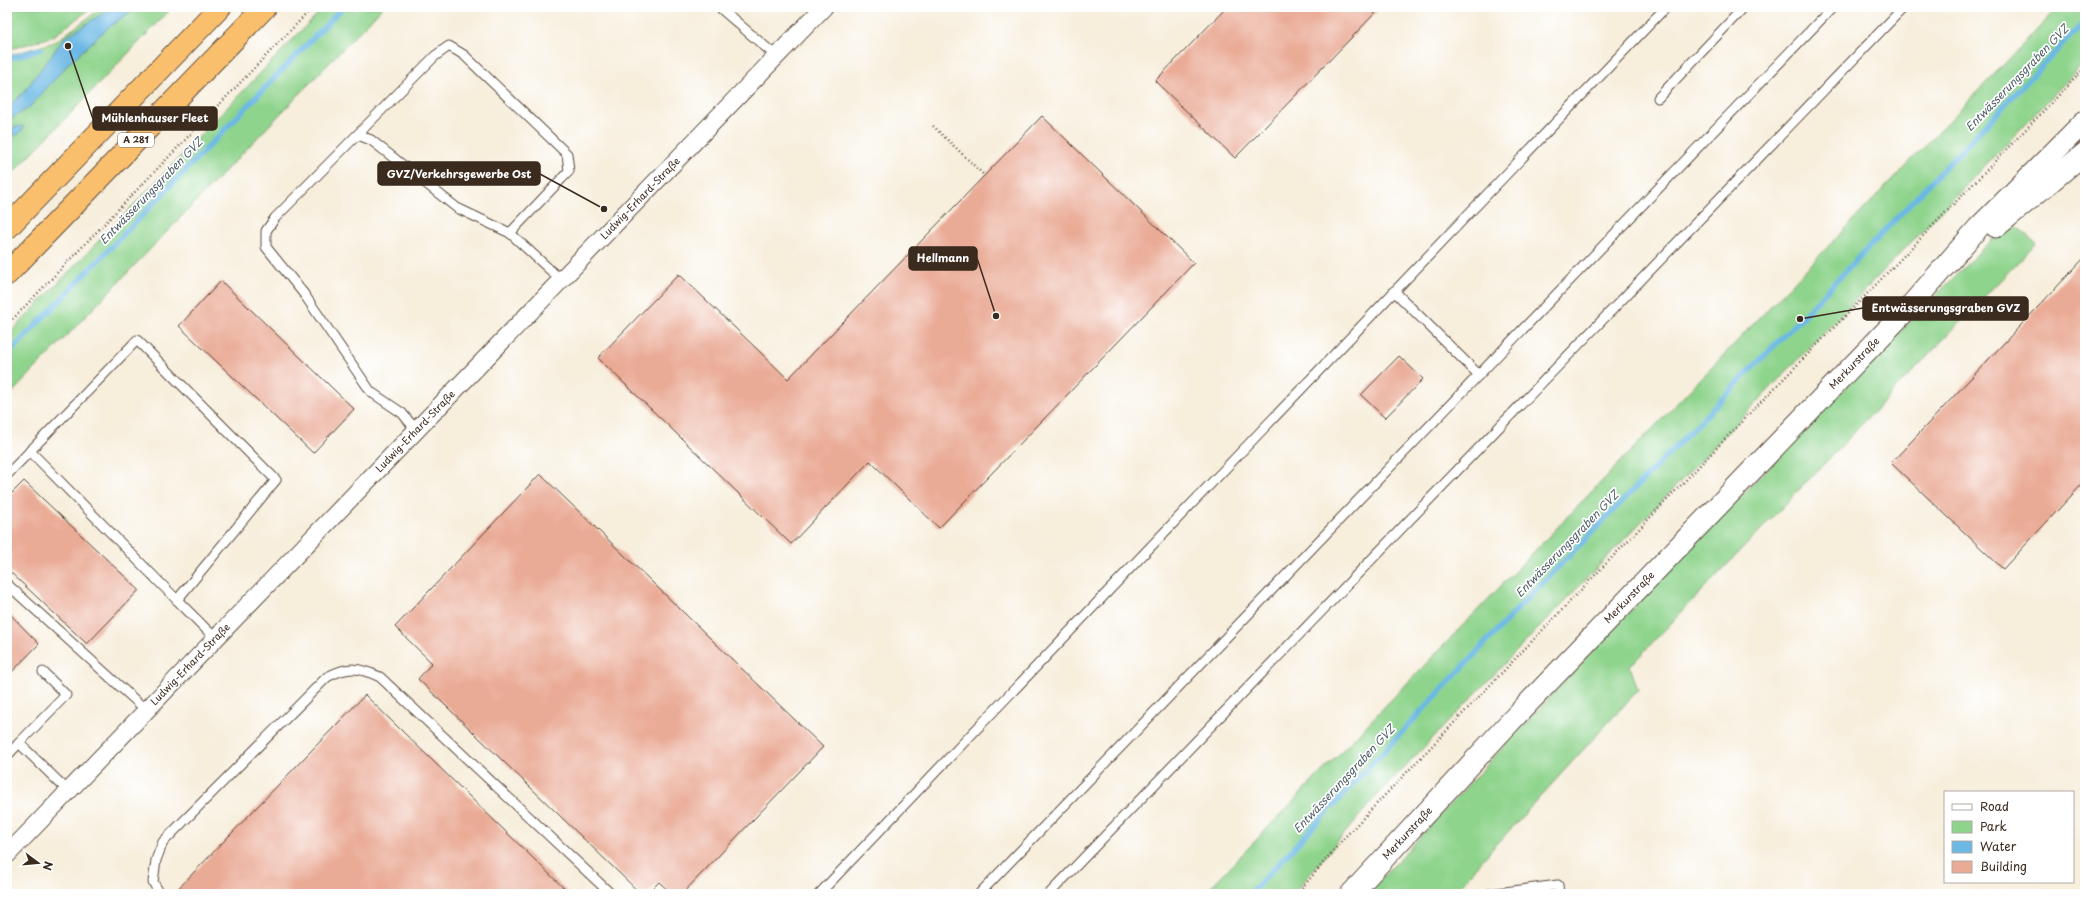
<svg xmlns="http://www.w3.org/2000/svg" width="2092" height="901" font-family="'Playpen Sans',sans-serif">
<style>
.green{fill:#8fd48d;stroke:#657f56}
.water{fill:#6bb8e5;stroke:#537182}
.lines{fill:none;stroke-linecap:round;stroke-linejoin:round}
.stream{stroke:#6bb8e5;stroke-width:5.5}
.building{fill:#eaab96}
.service-casing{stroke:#57473a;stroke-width:11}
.minor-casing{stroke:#57473a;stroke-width:19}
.tertiary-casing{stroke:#57473a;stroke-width:23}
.motorway-casing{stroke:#57473a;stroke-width:24}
.path{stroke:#57473a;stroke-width:2.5;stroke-dasharray:1 3;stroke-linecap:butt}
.service{stroke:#fff;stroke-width:9}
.minor{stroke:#fff;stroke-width:17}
.tertiary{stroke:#fff;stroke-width:21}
.motorway{stroke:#f9bf6d;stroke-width:22}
.labels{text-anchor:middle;stroke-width:3.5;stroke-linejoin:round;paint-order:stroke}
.shield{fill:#fff;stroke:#766a62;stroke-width:1}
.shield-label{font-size:9px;font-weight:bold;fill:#3b2a1e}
.street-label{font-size:10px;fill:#3b2a1e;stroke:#fff}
.water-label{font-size:11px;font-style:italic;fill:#4c5c64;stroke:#fff}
.leader{fill:none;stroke:#3b2a1e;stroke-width:1.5}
.callout-dot{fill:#3b2a1e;stroke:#fff;stroke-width:1.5}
.callout{fill:#3b2a1e;stroke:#3b2a1e;stroke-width:1.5}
.callout-label{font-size:11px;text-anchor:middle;font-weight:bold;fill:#fff}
</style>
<rect width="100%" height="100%" fill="#fff"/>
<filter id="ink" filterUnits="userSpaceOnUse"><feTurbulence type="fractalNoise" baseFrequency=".025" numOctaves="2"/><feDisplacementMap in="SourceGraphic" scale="8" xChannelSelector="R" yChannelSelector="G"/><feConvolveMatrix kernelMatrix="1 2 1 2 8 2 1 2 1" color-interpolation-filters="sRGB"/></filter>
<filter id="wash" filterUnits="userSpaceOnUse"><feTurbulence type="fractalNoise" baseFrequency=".012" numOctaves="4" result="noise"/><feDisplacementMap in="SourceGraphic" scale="16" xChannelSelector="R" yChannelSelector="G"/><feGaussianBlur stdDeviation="0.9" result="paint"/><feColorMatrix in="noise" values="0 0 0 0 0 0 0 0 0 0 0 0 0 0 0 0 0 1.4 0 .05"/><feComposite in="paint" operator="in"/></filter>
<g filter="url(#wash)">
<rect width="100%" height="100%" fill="#f7eedc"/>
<g class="green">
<path d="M7,7H93L52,37L7,50Z"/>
<path d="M103,7H173L7,179V56L55,42Z"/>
<path d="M324,7H383L7,398V336Z"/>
<path d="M2059,7H2085V62L1372,801L1293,894H1204Z"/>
<path d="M2012,222L2036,243L1630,666L1638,690L1474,869L1454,894H1367L1614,628L1870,362L1987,244Z"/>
</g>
<g class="water">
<path d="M113,7H137L109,27L69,63L29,108L7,121V108L24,92L64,38Z"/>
<path d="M23,126L24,128L19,134L7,137V128Z"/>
</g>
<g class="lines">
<g class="stream">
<path d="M7,59L41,49"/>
<path d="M7,355L343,7"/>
<path d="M1250,894L1525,601L1800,319L2085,21"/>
</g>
</g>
<g id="blocks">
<g class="building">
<path d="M1227,7H1381L1235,158L1155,81Z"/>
<path d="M1042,116L1194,263L939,528L870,461L791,544L598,358L679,274L788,379Z"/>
<path d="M2085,257V481L2003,569L1891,463Z"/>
<path d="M221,281L354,409L313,453L179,326Z"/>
<path d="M1399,356L1423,379L1385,418L1361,395Z"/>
<path d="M540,474L823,747L682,894H672L659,882L647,894H641L418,679L432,663L395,627Z"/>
<path d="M24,481L139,590L87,644L7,569V498Z"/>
<path d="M7,611L39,644L7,677Z"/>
<path d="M365,695L570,894H173Z"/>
</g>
</g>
</g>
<g filter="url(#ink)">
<use href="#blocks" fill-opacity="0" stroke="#57473a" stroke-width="1"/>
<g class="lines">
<g class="service-casing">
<g id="service">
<path d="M719,7L776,56"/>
<path d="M1658,98L1744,7"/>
<path d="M358,135L371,140L457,208L510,233L561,280"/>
<path d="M1394,291L1479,375"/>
<path d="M416,430L402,413L371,392L304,294L266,247V231L275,218L435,56L449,46L464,55L567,154L569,171L510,233"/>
<path d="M30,451L177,600"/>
<path d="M7,475L137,340L276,480L177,600L215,638"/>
<path d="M7,584L146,710"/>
<path d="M19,743L66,695L43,672"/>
<path d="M7,756L19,743L68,791"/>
<path d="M160,894L153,882L156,860L163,842L327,677C349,666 358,667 380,677L611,894"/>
<path d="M819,894L1666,7"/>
<path d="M979,894L1833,7"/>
<path d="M1049,894L1904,7"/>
<path d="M1489,894L1558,885L1559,894"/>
</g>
</g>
<g class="minor-casing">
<path id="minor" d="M7,855L824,7"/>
</g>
<g class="tertiary-casing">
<g id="tertiary">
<path d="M1996,227L2085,153"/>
<path d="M1351,894L1510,722L1912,304L1978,228L2085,121"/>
</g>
</g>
<g class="motorway-casing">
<g id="motorway">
<path d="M7,228L220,7"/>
<path d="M7,274L265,7"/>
</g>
</g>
<g class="path">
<path d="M933,126L984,175"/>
<path d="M7,325L313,7"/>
<path d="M1297,894L1345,837L1748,415L1863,298L2085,68"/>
</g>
<use href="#service" class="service"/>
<use href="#minor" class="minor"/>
<use href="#tertiary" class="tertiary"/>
<use href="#motorway" class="motorway"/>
</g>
</g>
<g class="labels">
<rect class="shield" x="118" y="133" width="36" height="14" rx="3"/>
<g class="shield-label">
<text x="136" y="143">A 281</text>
</g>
<g class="street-label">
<text transform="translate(640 198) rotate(-46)" y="4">Ludwig-Erhard-Straße</text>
<text transform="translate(1854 363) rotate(-46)" y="4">Merkurstraße</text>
<text transform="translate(415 431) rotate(-46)" y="4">Ludwig-Erhard-Straße</text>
<text transform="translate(1629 597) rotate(-46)" y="4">Merkurstraße</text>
<text transform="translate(190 664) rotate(-46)" y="4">Ludwig-Erhard-Straße</text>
<text transform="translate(1407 833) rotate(-47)" y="4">Merkurstraße</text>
</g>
<g class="water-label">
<text transform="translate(2017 78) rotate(-46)" y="4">Entwässerungsgraben GVZ</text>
<text transform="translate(151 191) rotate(-46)" y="4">Entwässerungsgraben GVZ</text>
<text transform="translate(1567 544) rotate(-46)" y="4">Entwässerungsgraben GVZ</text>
<text transform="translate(1344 779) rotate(-47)" y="4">Entwässerungsgraben GVZ</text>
</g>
</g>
<path class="leader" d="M68 46L93 119M604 209L540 174M996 316L977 258M1800 319L1863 308"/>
<g class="callout-dot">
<circle cx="68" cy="46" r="4"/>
<circle cx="604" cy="209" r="4"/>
<circle cx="996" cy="316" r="4"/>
<circle cx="1800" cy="319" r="4"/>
</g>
<g class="callout">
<rect x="93" y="107" width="124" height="23" rx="4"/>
<rect x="378" y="162" width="162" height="23" rx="4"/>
<rect x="909" y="247" width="68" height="23" rx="4"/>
<rect x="1863" y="297" width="165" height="23" rx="4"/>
</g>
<g class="callout-label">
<text x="155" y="122">Mühlenhauser Fleet</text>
<text x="459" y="178">GVZ/Verkehrsgewerbe Ost</text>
<text x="943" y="262">Hellmann</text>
<text x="1946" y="312">Entwässerungsgraben GVZ</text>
</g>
<rect width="2092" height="901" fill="none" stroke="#fff" stroke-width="24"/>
<rect x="1944" y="791" width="130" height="92" fill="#ffffff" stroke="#b1aaa5"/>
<rect x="1952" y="804" width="20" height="6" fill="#ffffff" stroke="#b1aaa5"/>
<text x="1980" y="811" font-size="12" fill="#3b2a1e">Road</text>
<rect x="1952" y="821" width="20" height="12" fill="#8fd48d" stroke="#b1aaa5"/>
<text x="1980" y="831" font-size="12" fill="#3b2a1e">Park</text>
<rect x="1952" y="841" width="20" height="12" fill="#6bb8e5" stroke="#b1aaa5"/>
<text x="1980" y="851" font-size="12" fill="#3b2a1e">Water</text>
<rect x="1952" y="861" width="20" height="12" fill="#eaab96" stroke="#b1aaa5"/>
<text x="1980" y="871" font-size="12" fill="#3b2a1e">Building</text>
<g transform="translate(38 863) rotate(106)" stroke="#ffffff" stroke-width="3" paint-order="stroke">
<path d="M0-3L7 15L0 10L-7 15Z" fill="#3b2a1e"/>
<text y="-6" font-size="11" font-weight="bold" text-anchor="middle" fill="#3b2a1e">N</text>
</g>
</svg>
